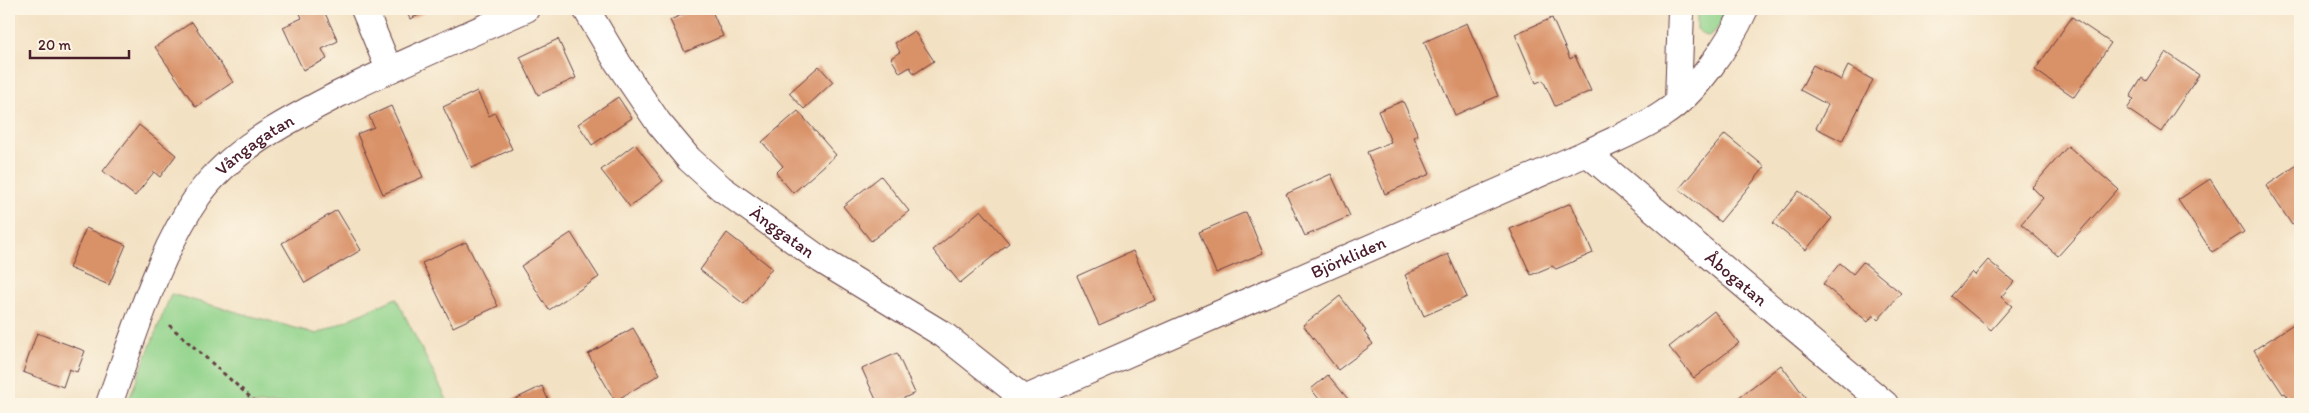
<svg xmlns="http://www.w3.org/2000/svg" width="2309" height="413" font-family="Itim,sans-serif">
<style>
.green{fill:#91d38b;stroke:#6e795b}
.building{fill:#d99167}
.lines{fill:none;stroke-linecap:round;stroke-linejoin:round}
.minor-casing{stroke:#633c42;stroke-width:28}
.path{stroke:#633c42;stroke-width:3;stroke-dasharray:4 4;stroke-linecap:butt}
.minor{stroke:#fff;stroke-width:26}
.labels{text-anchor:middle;stroke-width:4.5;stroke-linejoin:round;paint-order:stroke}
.street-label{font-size:18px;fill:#4a1f2b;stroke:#fcf5e5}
</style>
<rect width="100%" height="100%" fill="#fcf5e5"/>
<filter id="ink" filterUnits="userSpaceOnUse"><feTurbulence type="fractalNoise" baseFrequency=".02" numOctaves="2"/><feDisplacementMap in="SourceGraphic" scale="10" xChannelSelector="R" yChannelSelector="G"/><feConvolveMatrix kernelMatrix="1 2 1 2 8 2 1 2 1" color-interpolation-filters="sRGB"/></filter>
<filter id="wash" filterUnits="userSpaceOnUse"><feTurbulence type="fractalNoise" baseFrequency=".0096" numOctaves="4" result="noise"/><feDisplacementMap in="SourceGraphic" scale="20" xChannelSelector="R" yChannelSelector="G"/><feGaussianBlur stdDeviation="1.12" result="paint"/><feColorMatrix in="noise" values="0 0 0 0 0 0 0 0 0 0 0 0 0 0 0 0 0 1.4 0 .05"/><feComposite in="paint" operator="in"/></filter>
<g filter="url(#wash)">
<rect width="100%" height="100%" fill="#f3e1c3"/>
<g class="green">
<path d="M1697,9H1728L1717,29L1709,36L1703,35L1697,29Z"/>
<path d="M171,294L317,334L396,298L449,404H127Z"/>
</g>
<g id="blocks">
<g class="building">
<path d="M298,9H323L338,41L322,49L327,59L303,70L283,27L302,18Z"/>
<path d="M405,9H432L410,19Z"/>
<path d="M684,9H711L723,36L685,52L670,20L686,13Z"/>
<path d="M2072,17L2111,43L2074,97L2035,70Z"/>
<path d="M1552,18L1570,59L1575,56L1591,91L1555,106L1543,80L1536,83L1515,34Z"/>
<path d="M192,22L233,82L196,107L155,47Z"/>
<path d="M1467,23L1498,96L1455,115L1424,42Z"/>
<path d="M914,31L934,61L914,74L910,67L900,73L891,58L900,52L895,43Z"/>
<path d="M558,39L576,78L538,95L520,57Z"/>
<path d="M2166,52L2199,75L2161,132L2127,109L2134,99L2130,97L2142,78L2146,81Z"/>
<path d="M1813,65L1841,80L1848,66L1873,80L1842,141L1816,128L1828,105L1800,90Z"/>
<path d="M819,66L833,82L804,109L789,93Z"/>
<path d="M477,91L489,116L495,113L512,149L472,168L443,107Z"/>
<path d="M618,97L632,118L592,145L578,124Z"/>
<path d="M1403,101L1418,135L1414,137L1430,174L1385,194L1367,152L1391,142L1378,111Z"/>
<path d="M391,106L423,177L383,194L357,134L374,127L369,116Z"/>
<path d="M798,111L836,155L793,193L776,173L783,166L762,142Z"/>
<path d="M139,125L176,155L160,177L154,172L135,196L103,171Z"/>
<path d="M1725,134L1765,167L1720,222L1679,189Z"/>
<path d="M635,144L663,181L630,207L601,170Z"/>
<path d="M2068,146L2118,189L2058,256L2021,224L2043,198L2032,187Z"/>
<path d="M2300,163V220L2292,225L2266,186Z"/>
<path d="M1331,174L1350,216L1305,236L1286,194Z"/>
<path d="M881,176L909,211L871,241L843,206Z"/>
<path d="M2210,179L2244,232L2212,252L2178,200Z"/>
<path d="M1799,191L1832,218L1806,250L1773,223Z"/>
<path d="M1571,203L1593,253L1556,269L1552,266L1531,275L1510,229Z"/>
<path d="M337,210L361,250L305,283L282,243Z"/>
<path d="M981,210L1009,243L960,283L933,250Z"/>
<path d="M1246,212L1263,253L1216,273L1199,232Z"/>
<path d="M86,228L126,245L109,285L69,268Z"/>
<path d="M571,233L599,277L549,310L521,266Z"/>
<path d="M727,233L772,268L744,304L700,270Z"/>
<path d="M466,242L498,306L453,327L422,263Z"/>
<path d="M1133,251L1155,300L1099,325L1077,276Z"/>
<path d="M1448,254L1467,297L1424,316L1405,275Z"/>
<path d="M1988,260L2014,282L2001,297L2012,306L1991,330L1951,296L1972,272L1975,275Z"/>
<path d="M1863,262L1901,293L1878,320L1873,315L1868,322L1823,284L1840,263L1853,274Z"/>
<path d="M1340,296L1366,331L1364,332L1373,344L1338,370L1303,325Z"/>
<path d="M1714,311L1739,343L1694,378L1669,347Z"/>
<path d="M2295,323L2300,331V404H2293L2285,393L2283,394L2254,350Z"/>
<path d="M633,328L660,374L615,401L588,354Z"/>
<path d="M37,333L85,351L77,372L69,369L63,387L23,372Z"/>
<path d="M897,353L915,393L891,404H878L862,369Z"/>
<path d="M1781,365L1808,401L1804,404H1730Z"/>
<path d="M1328,375L1352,404H1323L1311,389Z"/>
<path d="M542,386L550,404H505Z"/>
</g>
</g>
</g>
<g filter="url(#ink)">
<use href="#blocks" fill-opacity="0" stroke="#633c42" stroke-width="1"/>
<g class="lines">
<g class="minor-casing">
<g id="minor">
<path d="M364,9L389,69"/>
<path id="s1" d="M586,9L618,63L658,122L689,159L721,188L821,260L944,335L1031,404"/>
<path d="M1678,102L1681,9"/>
<path id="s2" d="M1587,153L1885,404"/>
<path id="s3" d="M109,404C133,338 158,254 198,196C231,149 287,121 337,95C399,64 463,37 526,9"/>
<path id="s4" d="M1013,404L1587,153C1612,140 1640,130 1663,114C1696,93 1729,44 1745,9"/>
</g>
</g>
<path class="path" d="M169,325L258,404"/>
<use href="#minor" class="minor"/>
</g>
</g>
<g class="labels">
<g class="street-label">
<text dy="6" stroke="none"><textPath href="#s3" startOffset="304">Vångagatan</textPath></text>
<text dy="6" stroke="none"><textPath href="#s1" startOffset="301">Änggatan</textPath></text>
<text dy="6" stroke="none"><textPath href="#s4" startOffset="366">Björkliden</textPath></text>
<text dy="6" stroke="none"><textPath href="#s2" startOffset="195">Åbogatan</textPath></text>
</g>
</g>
<rect width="2309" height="413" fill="none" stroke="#fcf5e5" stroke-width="30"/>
<path d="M30 50v8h99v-8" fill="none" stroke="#4a1f2b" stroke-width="2.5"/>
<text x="38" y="50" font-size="15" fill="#4a1f2b" stroke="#fcf5e5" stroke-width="4" paint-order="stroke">20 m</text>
</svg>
